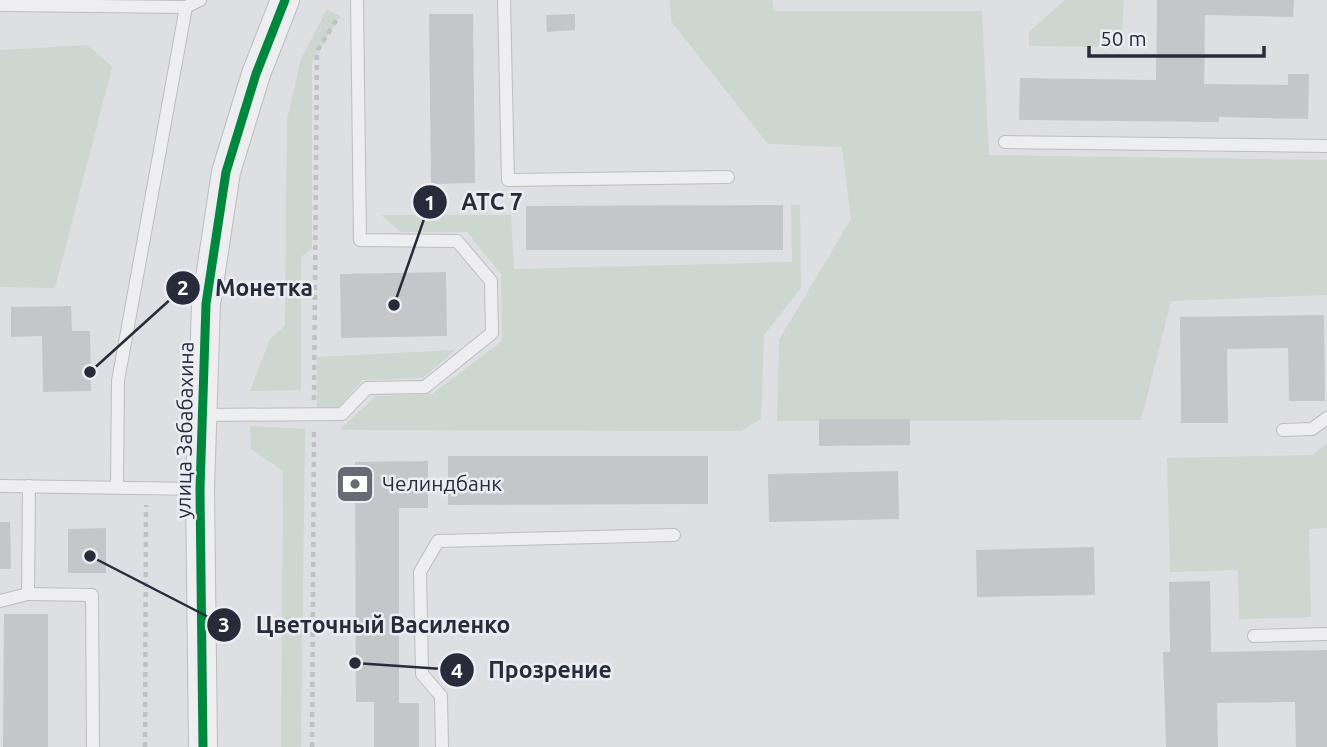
<svg xmlns="http://www.w3.org/2000/svg" width="1327" height="747" font-family="Ubuntu,sans-serif">
<style>
.green{fill:#cdd6cf}
.building{fill:#c4c6ca}
.lines{fill:none;stroke-linecap:round;stroke-linejoin:round}
.service-casing{stroke:#bcbdc1;stroke-width:14}
.tertiary-casing{stroke:#bcbdc1;stroke-width:30}
.path{stroke:#c0c0c5;stroke-width:4.5;stroke-dasharray:5 5;stroke-linecap:butt}
.service{stroke:#eeeef0;stroke-width:12}
.tertiary{stroke:#eeeef0;stroke-width:28}
.cycleway-casing{stroke:#ebedf3;stroke-width:13}
.cycleway{stroke:#00873e;stroke-width:9}
.labels{text-anchor:middle;stroke-width:5;stroke-linejoin:round;paint-order:stroke}
.street-label{font-size:21px;fill:#282b39;stroke:#ebedf3}
.poi-label{font-size:21px;fill:#282b39;stroke:#ebedf3;text-anchor:start}
.leader{fill:none;stroke:#282b39;stroke-width:2.5}
.callout-dot{fill:#282b39;stroke:#ebedf3;stroke-width:2.5}
.mark-label{font-size:21px;text-anchor:middle;font-weight:bold;fill:#fff}
.callout-label{font-size:23px;text-anchor:middle;font-weight:bold;fill:#282b39;stroke:#ebedf3;stroke-width:5;stroke-linejoin:round;paint-order:stroke}
</style>
<rect width="100%" height="100%" fill="#dedfe3"/>
<g class="green">
<path d="M670,0H772L774,11H982L989,155L1327,160V295L1171,301L1141,420L777,421L779,340L851,219L842,147L768,144L671,21Z"/>
<path d="M1065,0H1124L1121,47L1029,46V32Z"/>
<path d="M327,9L340,16L312,62V248L301,257V390L250,391L270,339L285,326L287,120L301,59Z"/>
<path d="M88,45L112,67L55,288L0,287V50Z"/>
<path d="M791,205H800L801,288L764,335L761,419L741,431L339,430L376,396L432,394L502,341L501,274L467,232H401L381,215H511L514,269L792,262Z"/>
<path d="M455,350L423,378L362,380L339,407L317,409V357Z"/>
<path d="M250,426L305,429L301,747H281L283,471L251,449Z"/>
<path d="M1327,443V528L1309,529L1311,617L1239,619L1238,570L1170,572L1167,458L1312,455Z"/>
</g>
<g class="building">
<path d="M1157,0H1294L1293,17L1205,15L1204,84L1288,85V74H1309L1308,119L1219,117V122L1019,120L1020,78L1156,80Z"/>
<path d="M429,14H473L475,183L431,184Z"/>
<path d="M575,14V30L547,32L546,15Z"/>
<path d="M783,205V250H526V206Z"/>
<path d="M446,272L447,336L341,338L340,274Z"/>
<path d="M71,306L72,331H90L91,391L43,392L42,336L11,337V307Z"/>
<path d="M1324,315L1325,401H1289L1288,348L1227,349L1228,423H1181L1180,317Z"/>
<path d="M819,419H910V445L819,446Z"/>
<path d="M448,456H708V504L448,505Z"/>
<path d="M428,461V508H399V703H419V747H374V702H356L355,462Z"/>
<path d="M898,471L899,519L769,522L768,474Z"/>
<path d="M0,522H10L11,569H0Z"/>
<path d="M106,528V573H68V529Z"/>
<path d="M1094,547L1095,595L977,597L976,550Z"/>
<path d="M1210,581L1211,652L1327,650V747H1296L1295,702L1217,703L1218,747H1166L1163,652H1170L1169,582Z"/>
<path d="M4,614H48V747H3Z"/>
</g>
<g class="lines">
<g class="service-casing">
<g id="service">
<path d="M504,0L508,180L728,177"/>
<path d="M0,5L186,7L200,0"/>
<path d="M1005,142L1327,146"/>
<path d="M202,415L342,414L367,388L425,387L492,333L491,281L457,241L360,240L357,0"/>
<path d="M1283,430L1312,429L1327,418"/>
<path d="M0,486L200,489"/>
<path d="M117,486L118,381L186,7"/>
<path d="M28,594L92,595L93,747"/>
<path d="M0,601L28,594L29,486"/>
<path d="M1254,636L1327,634"/>
<path d="M442,747L441,696L422,674L420,572L438,541L674,535"/>
</g>
</g>
<g class="tertiary-casing">
<path id="tertiary" d="M203,747L200,489L206,304L226,172L256,74L285,0"/>
</g>
<g class="path">
<path d="M314,400L317,51L339,16"/>
<path d="M145,747L146,505"/>
<path d="M312,747L314,429"/>
</g>
<use href="#service" class="service"/>
<use href="#tertiary" class="tertiary"/>
<g class="cycleway-casing">
<path id="cycleway" d="M203,747L200,489L206,304L226,172L256,74L285,0"/>
</g>
<use href="#cycleway" class="cycleway"/>
</g>
<defs>
<g id="bank-square" transform="scale(2.0125)"><rect x="-9" y="-9" width="18" height="18" rx="4" fill="#686a74" stroke="#ebedf3"/><path d="M-6-4H6V4H-6ZM0-2.3a2.3 2.3 0 1 0 0 4.6a2.3 2.3 0 1 0 0-4.6Z" fill="#fff"/></g>
</defs>
<g fill-rule="evenodd">
<use href="#bank-square" x="355" y="484"/>
</g>
<g class="labels">
<g class="street-label">
<text transform="translate(185 430) rotate(-89)" y="7">улица Забабахина</text>
</g>
<g class="poi-label">
<text x="382" y="491">Челиндбанк</text>
</g>
</g>
<path class="leader" d="M394 305L430 202M90 372L183 288M90 556L224 625M355 663L457 670"/>
<g class="callout-dot">
<circle cx="394" cy="305" r="7"/>
<circle cx="90" cy="372" r="7"/>
<circle cx="90" cy="556" r="7"/>
<circle cx="355" cy="663" r="7"/>
<circle cx="430" cy="202" r="18"/>
<circle cx="183" cy="288" r="18"/>
<circle cx="224" cy="625" r="18"/>
<circle cx="457" cy="670" r="18"/>
</g>
<g class="mark-label">
<text x="430" y="210">1</text>
<text x="183" y="295">2</text>
<text x="224" y="632">3</text>
<text x="457" y="678">4</text>
</g>
<g class="callout-label">
<text x="492" y="210">АТС 7</text>
<text x="264" y="296">Монетка</text>
<text x="383" y="633">Цветочный Василенко</text>
<text x="550" y="678">Прозрение</text>
</g>
<path d="M1089 46v10h175v-10" fill="none" stroke="#282b39" stroke-width="3.5"/>
<text x="1100" y="46" font-size="21" fill="#282b39" stroke="#ebedf3" stroke-width="5" paint-order="stroke">50 m</text>
</svg>
